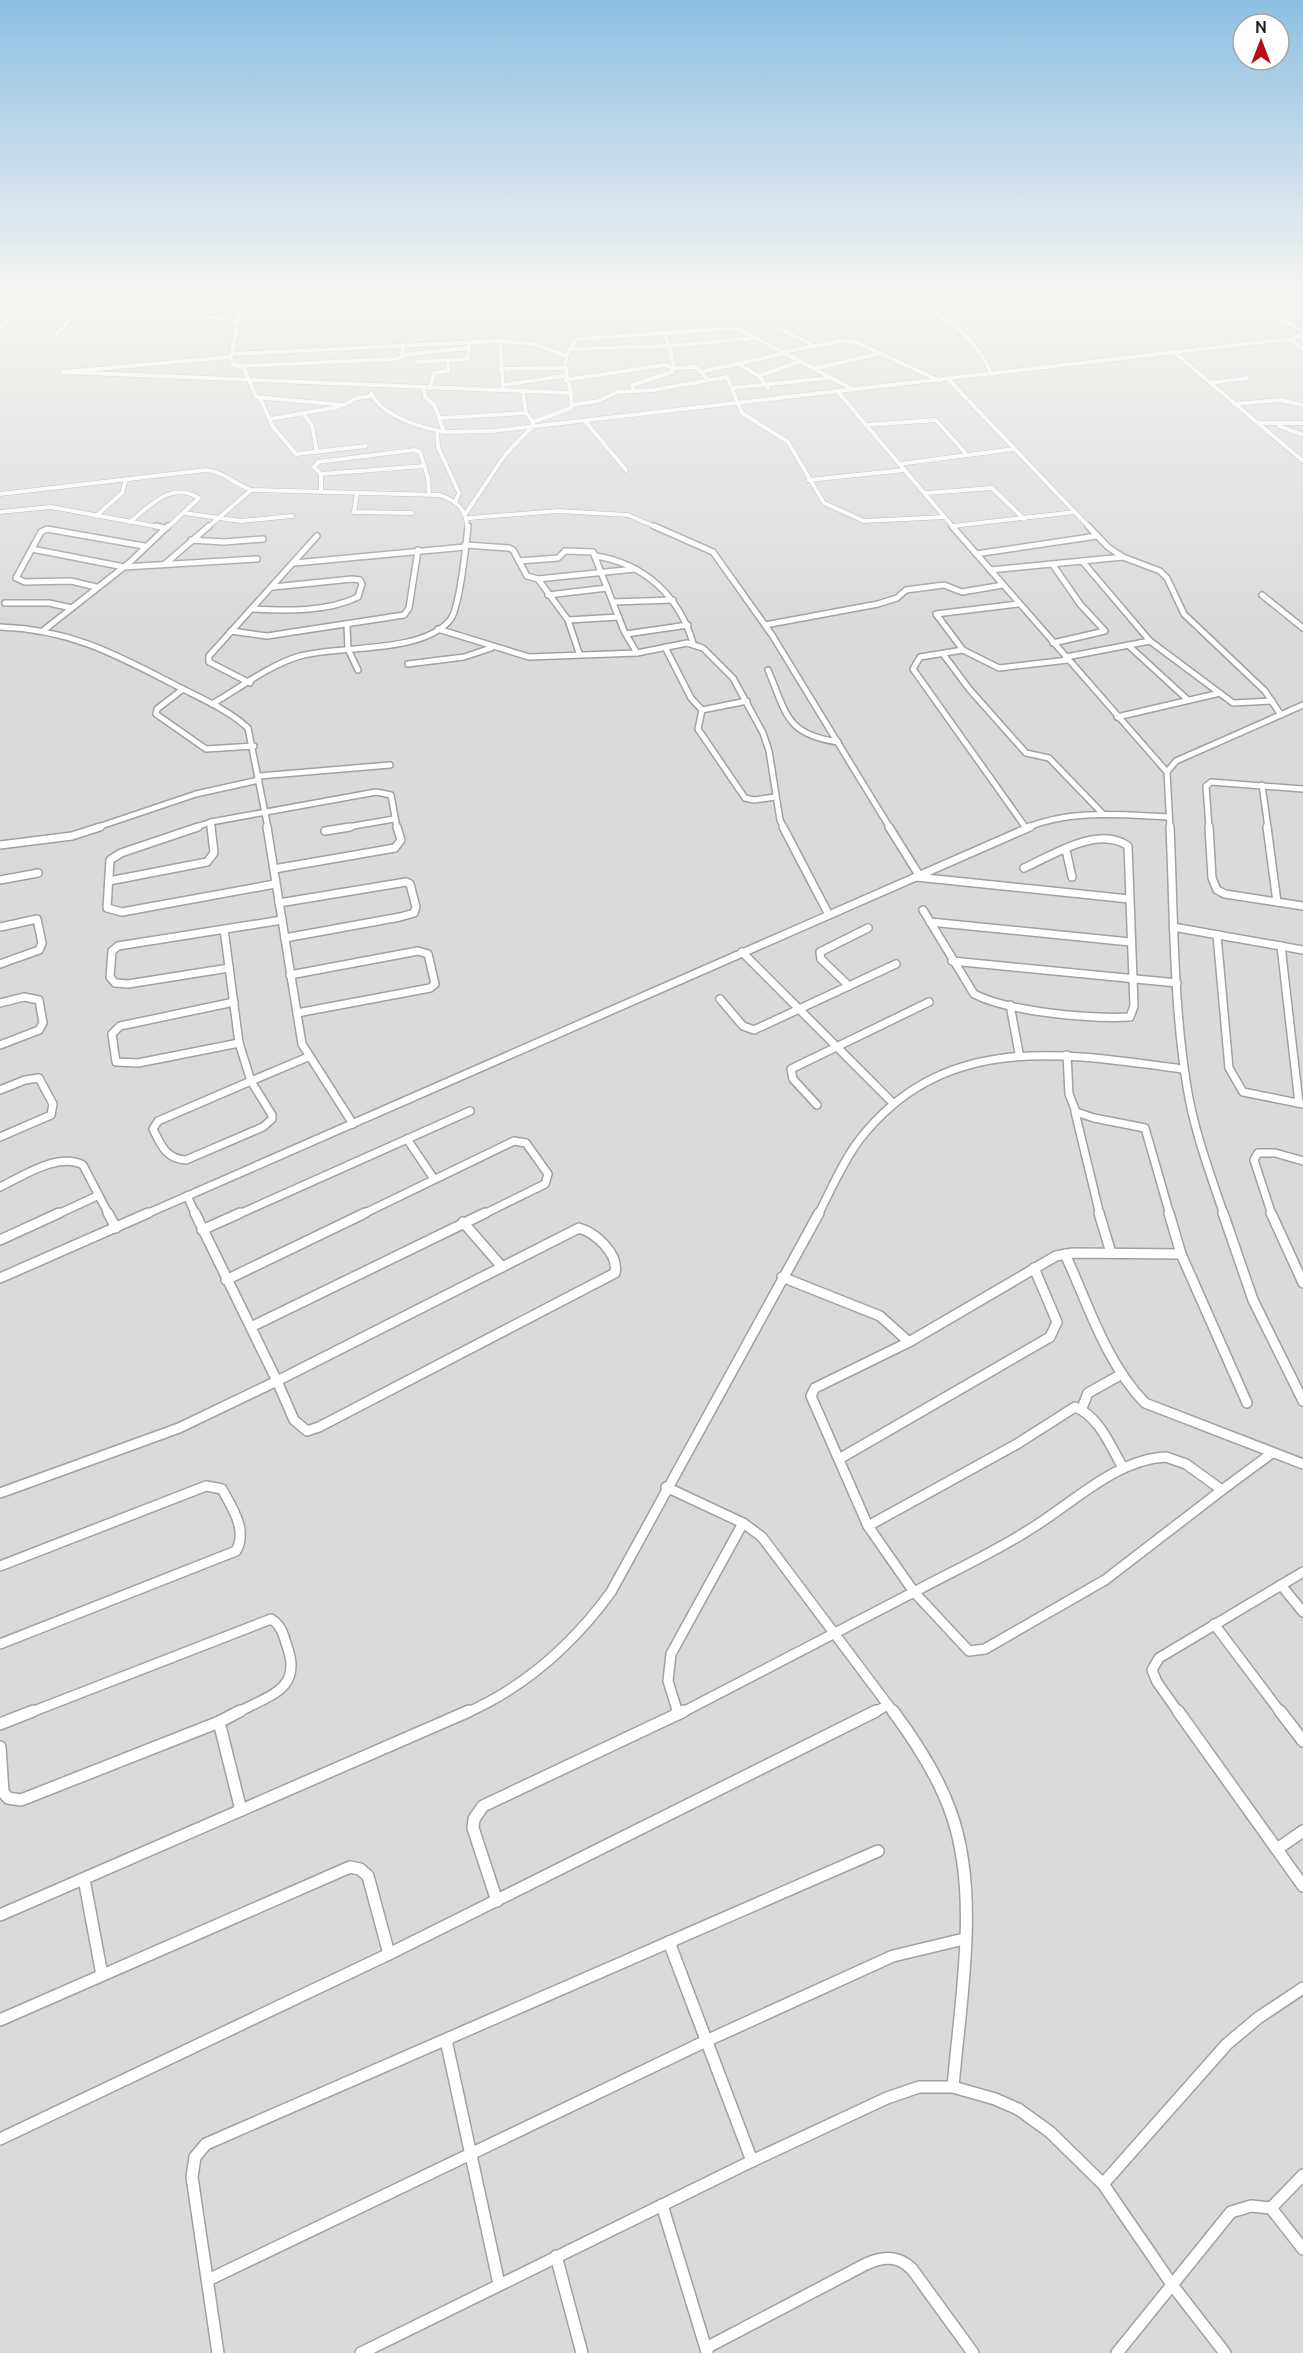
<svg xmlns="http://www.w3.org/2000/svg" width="1303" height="2353" font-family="Ubuntu,sans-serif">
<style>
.residential{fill:#dbdada}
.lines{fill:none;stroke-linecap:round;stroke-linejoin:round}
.minor-far4-casing{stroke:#a1a1a1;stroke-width:5}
.minor-far3-casing{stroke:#a1a1a1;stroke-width:8}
.minor-far2-casing{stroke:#a1a1a1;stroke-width:10}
.minor-far1-casing{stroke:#a1a1a1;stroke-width:12}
.minor-casing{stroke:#a1a1a1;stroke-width:14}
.minor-far4{stroke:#fff;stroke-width:4}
.minor-far3{stroke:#fff;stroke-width:5}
.minor-far2{stroke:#fff;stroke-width:7}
.minor-far1{stroke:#fff;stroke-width:9}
.minor{stroke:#fff;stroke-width:11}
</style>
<rect width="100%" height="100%" fill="#ede9e3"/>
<rect class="residential" x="0" y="294" width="1303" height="2059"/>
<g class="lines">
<g class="minor-far4-casing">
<g id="minor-far4">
<path d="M188,294L205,303L209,317L238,321"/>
<path d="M243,294L231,357L233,364L244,368L256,397L344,405L357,398L371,396"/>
<path d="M907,294C946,320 972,330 992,375"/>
<path d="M1219,294L1251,301L1303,331"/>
<path d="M1110,295L1113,294"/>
<path d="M0,328L29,294"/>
<path d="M778,328L815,346"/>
<path d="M664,332L669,346L755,338"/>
<path d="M57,334L92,294"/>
<path d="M1303,335L1290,339L1303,349"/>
<path d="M500,342L503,388"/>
<path d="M571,349L669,346L674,366"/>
<path d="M783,352L841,341L856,342L940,381"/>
<path d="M1175,353L1303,461"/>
<path d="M231,354L498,341L534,344L566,356"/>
<path d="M402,355L469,348"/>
<path d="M231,357L63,372L572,393"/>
<path d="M416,362L468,359L469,343"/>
<path d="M740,365L759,376"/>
<path d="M242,366L395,359L402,357L403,346"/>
<path d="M500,369L563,368"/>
<path d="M813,369L882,353"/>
<path d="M707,379L701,372L785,353"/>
<path d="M565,380L664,365L674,368"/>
<path d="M949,380L1090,528"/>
<path d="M1210,383L1247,378"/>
<path d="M503,385L563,376"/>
<path d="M424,388L425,397L435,406L444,432L492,431L1290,339"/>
<path d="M430,388L434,373L448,371V360"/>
<path d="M732,388L828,378"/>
<path d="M768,388L759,376L799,362"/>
<path d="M634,391L632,385L672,372L674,368L696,367L701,372"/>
<path d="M523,392L526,413L533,422"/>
<path d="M838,392L954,528"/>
<path d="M371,393C382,417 420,427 444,432"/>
<path d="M260,398L273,427L296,454L366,446"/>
<path d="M1234,404L1280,400L1303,405"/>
<path d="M572,405L598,401L617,392L653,390L727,377L742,413L788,442L824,503L864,521L945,517"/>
<path d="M303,414L312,425L317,452"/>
<path d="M440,418L526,413"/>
<path d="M270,419L339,407"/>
<path d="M585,421L626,470"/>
<path d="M1257,423H1303"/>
<path d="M866,425L936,420L967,455"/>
<path d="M1279,426L1303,435"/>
<path d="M437,431L438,447L459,493L455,503"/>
<path d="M899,464L1014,449"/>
<path d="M321,474L425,466"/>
<path d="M808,480L905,470"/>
<path d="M321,492V474L314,467L318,462L414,450L420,452L428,478L429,494"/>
<path d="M357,493L354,512L412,513"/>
<path d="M926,493L992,488L1024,519"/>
<path d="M0,494L206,470C222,471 235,484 251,490L439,495C456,500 467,509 467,528"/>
<path d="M0,512L51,507L165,528"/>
<path d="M184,513L241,521L292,516"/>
<path d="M466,513L505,455L531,428L533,422L571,408C575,383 552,362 578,339L737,328L854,390"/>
<path d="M96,516L122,493L126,479"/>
<path d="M469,518L558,511L628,515L658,528"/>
<path d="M130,522C151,505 171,481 199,498L167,528"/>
<path d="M953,526L1075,512"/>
<path d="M207,528L251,490"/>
</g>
</g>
<g class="minor-far3-casing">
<g id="minor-far3">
<path d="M156,526L165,528"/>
<path d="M654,526L713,552L772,635L890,828"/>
<path d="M952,526L1167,772"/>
<path d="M1088,526L1108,547L1123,557L1160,571L1167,578L1184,614L1265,691L1281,715"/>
<path d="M191,540L224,542L263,539"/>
<path d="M465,545L509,548L513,550L527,576L538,579"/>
<path d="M32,549L124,567L257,559"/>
<path d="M976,554L1097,536"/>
<path d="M596,556C645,564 679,596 693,643"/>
<path d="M519,561L558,558L565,551L593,552L624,631L637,653"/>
<path d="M295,563L465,547"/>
<path d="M165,564L209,526"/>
<path d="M1053,565L1080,604L1105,631L1053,643"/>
<path d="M990,570L1123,557"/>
<path d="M96,587L71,581L25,582L16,578L41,532L47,529L144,546"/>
<path d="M548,595L607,588"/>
<path d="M1262,595L1303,628"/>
<path d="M613,602L673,600"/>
<path d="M5,603H49L72,608"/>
<path d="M252,609C286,611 327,612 358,597L362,584L360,580L352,579L273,587"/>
<path d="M568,620L619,617"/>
<path d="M347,625L348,649L358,670"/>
<path d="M765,625L878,604L897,598L906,590L944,585L962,592L1003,585"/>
<path d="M0,627C70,629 117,655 177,686C202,699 227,709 248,728L268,828"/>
<path d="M438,629L529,657L637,653L687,643L703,648L733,678L763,733L769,751L780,820L784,828"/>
<path d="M44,630L129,563L168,526"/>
<path d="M231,631L267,636L404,615L409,608L418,550"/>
<path d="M626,634L688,625"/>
<path d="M1150,641L1233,703L1272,701"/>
<path d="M1128,645L1188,700"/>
<path d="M665,647L691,698L702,710"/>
<path d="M963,650L936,614L1018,604"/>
<path d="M579,653L568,620L538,579L635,569"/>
<path d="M943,654L970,690L1026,753L1049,758L1103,814"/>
<path d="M1066,657L1150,641L1082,561"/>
<path d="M408,664L464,657L491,648"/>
<path d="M768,670C787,714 785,734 838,742"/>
<path d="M250,683L209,662V656L317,536"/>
<path d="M183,689L157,709L156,714L206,749L254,746"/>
<path d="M747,701L702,710L698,729L745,798L754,800L775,797"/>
<path d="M212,704C240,688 269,665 300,656C340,645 422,654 450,620C460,608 466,545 468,526"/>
<path d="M1117,717L1220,693"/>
<path d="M259,776L390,765"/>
<path d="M1262,785L1268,828"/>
<path d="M211,822L212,828"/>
<path d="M95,828L196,794L259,780"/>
<path d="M193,828L211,822L376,792L391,795L397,828"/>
<path d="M342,828L394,819"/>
<path d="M1026,828L913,669L920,657L963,650L999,668L1068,660"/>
<path d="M1026,828C1071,809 1121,815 1168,817"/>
<path d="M1170,828L1167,772L1176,761L1303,705"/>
<path d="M1209,828L1206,786L1211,782L1303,789"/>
</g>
</g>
<g class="minor-far2-casing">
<g id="minor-far2">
<path d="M198,827L121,853L110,860L107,908L122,912L275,884"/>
<path d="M267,827L302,1044L353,1124"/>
<path d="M783,827L829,915"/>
<path d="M889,827L919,875"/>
<path d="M1170,827C1174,913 1173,1002 1187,1087C1194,1131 1210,1173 1224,1215"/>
<path d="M1209,827L1212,878L1217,890L1225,894L1303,906"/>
<path d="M1267,827L1277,902"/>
<path d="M325,831L350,827"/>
<path d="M0,845L72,836L100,827"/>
<path d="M1066,850L1072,877"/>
<path d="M274,869L395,848L401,840L397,827"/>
<path d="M916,877L1129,899"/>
<path d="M0,880L38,873"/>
<path d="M109,881L207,862L214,853L211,827"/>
<path d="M279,903L406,882L410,884L416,907L414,913L400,917L285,938"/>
<path d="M923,910L974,994C1009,1012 1090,1019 1130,1017L1134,1006L1128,846C1098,825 1053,855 1024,868"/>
<path d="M930,922L1130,942"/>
<path d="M0,927L37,919L42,943L39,950L0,964"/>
<path d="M1173,927L1303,950"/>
<path d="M224,929L239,1043L251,1081"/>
<path d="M1217,935L1229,1068L1243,1092L1303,1104"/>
<path d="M1281,946L1299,1103"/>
<path d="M742,952L892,1102"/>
<path d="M952,961L1177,983"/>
<path d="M229,968L128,984L115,983L110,977L112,951L118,946L282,920"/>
<path d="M290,975L418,951L428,954L435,984L430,988L297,1013"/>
<path d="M849,986L821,959L820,952L868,928"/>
<path d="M720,999L743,1026L754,1030L896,964"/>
<path d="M234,1002L120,1026L112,1034L116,1062L138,1063L239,1043"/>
<path d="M0,1003L24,997L39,1000L43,1023L39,1030L0,1045"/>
<path d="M1010,1005L1019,1053"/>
<path d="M1067,1055L1069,1094L1076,1112L1094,1118L1145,1128L1170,1215"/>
<path d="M251,1081L272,1115V1119L263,1127L186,1160C166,1159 161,1145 153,1129L158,1121Z"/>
<path d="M251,1081L308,1057"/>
<path d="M0,1090L25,1080L39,1078L53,1104L51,1115L0,1137"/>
<path d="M817,1105L793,1079L791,1069L929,1002"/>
<path d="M1075,1112L1100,1215"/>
<path d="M407,1139L434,1179"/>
<path d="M0,1187C23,1176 58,1152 83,1165L109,1215"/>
<path d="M187,1196L196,1215"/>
<path d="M56,1215L97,1196"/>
<path d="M144,1215L1030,827"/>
<path d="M237,1215L470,1111"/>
<path d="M361,1215L514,1141L526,1143L548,1174L545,1184L482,1215"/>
<path d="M818,1215C831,1190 843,1161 860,1139C945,1031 1063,1053 1183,1069"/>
<path d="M1272,1215L1254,1160L1258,1153H1275L1303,1161"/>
</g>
</g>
<g class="minor-far1-casing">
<g id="minor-far1">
<path d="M108,1213L116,1228"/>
<path d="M195,1213L277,1381"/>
<path d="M1099,1213L1111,1253"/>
<path d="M1169,1213L1181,1254L1247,1403"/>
<path d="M1223,1213L1253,1300L1303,1401"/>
<path d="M1271,1213L1303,1283"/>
<path d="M463,1222L502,1267"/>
<path d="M579,1228C596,1233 619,1254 615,1273L319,1427L307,1431L294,1420L277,1381Z"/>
<path d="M202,1230L240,1213"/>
<path d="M0,1240L59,1213"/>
<path d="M1065,1254C1088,1304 1106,1363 1145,1403L1303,1464"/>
<path d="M782,1277L880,1316L909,1342"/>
<path d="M0,1278L148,1213"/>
<path d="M226,1280L365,1213"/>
<path d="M251,1327L485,1213"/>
<path d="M1082,1408L1088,1393L1122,1374"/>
<path d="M1166,1457L1186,1464L1222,1490L1105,1580L985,1649L969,1651L914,1592C953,1571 995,1552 1032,1528C1073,1503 1116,1459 1166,1457Z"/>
<path d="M839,1459L1050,1337L1057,1322L1034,1268"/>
<path d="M666,1487L743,1523L762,1537L894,1713"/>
<path d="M1222,1490L1272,1453"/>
<path d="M0,1493L179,1428L277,1381"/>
<path d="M868,1526L1017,1444L1075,1407C1099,1416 1111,1447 1123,1468"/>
<path d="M0,1566L206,1486L222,1489C232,1508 248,1530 236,1551L0,1644"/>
<path d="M1281,1585L1303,1612"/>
<path d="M914,1592L868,1526L811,1396L815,1388L909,1342L1056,1256L1073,1253L1181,1254"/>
<path d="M1214,1624L1281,1713"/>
<path d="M29,1713L271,1619C282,1626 283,1634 287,1646C303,1690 269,1695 237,1713"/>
<path d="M466,1713C525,1687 573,1644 611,1592L819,1213"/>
<path d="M678,1713L668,1681L671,1654L743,1523"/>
<path d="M681,1713L914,1592"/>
<path d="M873,1713L888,1705"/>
<path d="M1179,1713L1157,1682L1152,1670L1159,1658L1303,1572"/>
</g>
</g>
<g class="minor-casing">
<g id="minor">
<path d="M677,1711L678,1714"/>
<path d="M893,1711C916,1742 937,1774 950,1810C981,1892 960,2002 953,2087"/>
<path d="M1178,1711L1303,1886"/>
<path d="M1280,1711L1303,1741"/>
<path d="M219,1722L241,1810"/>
<path d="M0,1724L33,1711"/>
<path d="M0,1747L3,1792L8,1798L21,1800L219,1722L240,1711"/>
<path d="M1277,1849L1303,1831"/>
<path d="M84,1879L102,1975"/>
<path d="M497,1901L473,1828L474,1819L483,1806L684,1711"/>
<path d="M0,1915L469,1711"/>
<path d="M669,1942L752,2161"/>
<path d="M0,2020L350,1867L360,1869L368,1876L389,1954"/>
<path d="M446,2040L499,2284"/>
<path d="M0,2139L389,1954L876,1711"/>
<path d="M1303,2175L1271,2208L1303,2249"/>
<path d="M1103,2184L1227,2044L1258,2018L1303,1988"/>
<path d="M662,2205L707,2352"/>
<path d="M556,2256L582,2353"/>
<path d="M208,2280L706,2041L893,1956L964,1939"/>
<path d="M706,2348L866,2264C883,2256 898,2255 912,2269L973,2353"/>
<path d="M218,2353L192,2177L195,2157L206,2144L878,1851"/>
<path d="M361,2353L752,2161L887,2098L919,2087H953L995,2099L1018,2109L1050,2132L1103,2184L1173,2286L1225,2353"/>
<path d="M1117,2353L1231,2212L1251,2206L1271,2208"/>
</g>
</g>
<use href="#minor-far4" class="minor-far4"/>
<use href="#minor-far3" class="minor-far3"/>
<use href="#minor-far2" class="minor-far2"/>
<use href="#minor-far1" class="minor-far1"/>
<use href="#minor" class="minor"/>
</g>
<linearGradient id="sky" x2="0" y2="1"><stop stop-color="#8dbfe2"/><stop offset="0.47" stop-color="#f7f5f2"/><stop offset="1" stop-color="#f7f5f2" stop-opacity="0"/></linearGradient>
<rect width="1303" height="624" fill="url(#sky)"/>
<g transform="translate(1261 42)"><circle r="28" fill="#ffffff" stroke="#a5a5a5" stroke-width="1.5"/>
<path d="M0-4.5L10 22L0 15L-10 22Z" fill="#bb0e18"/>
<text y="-9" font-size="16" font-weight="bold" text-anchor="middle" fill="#1d1d1d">N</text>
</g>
</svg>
